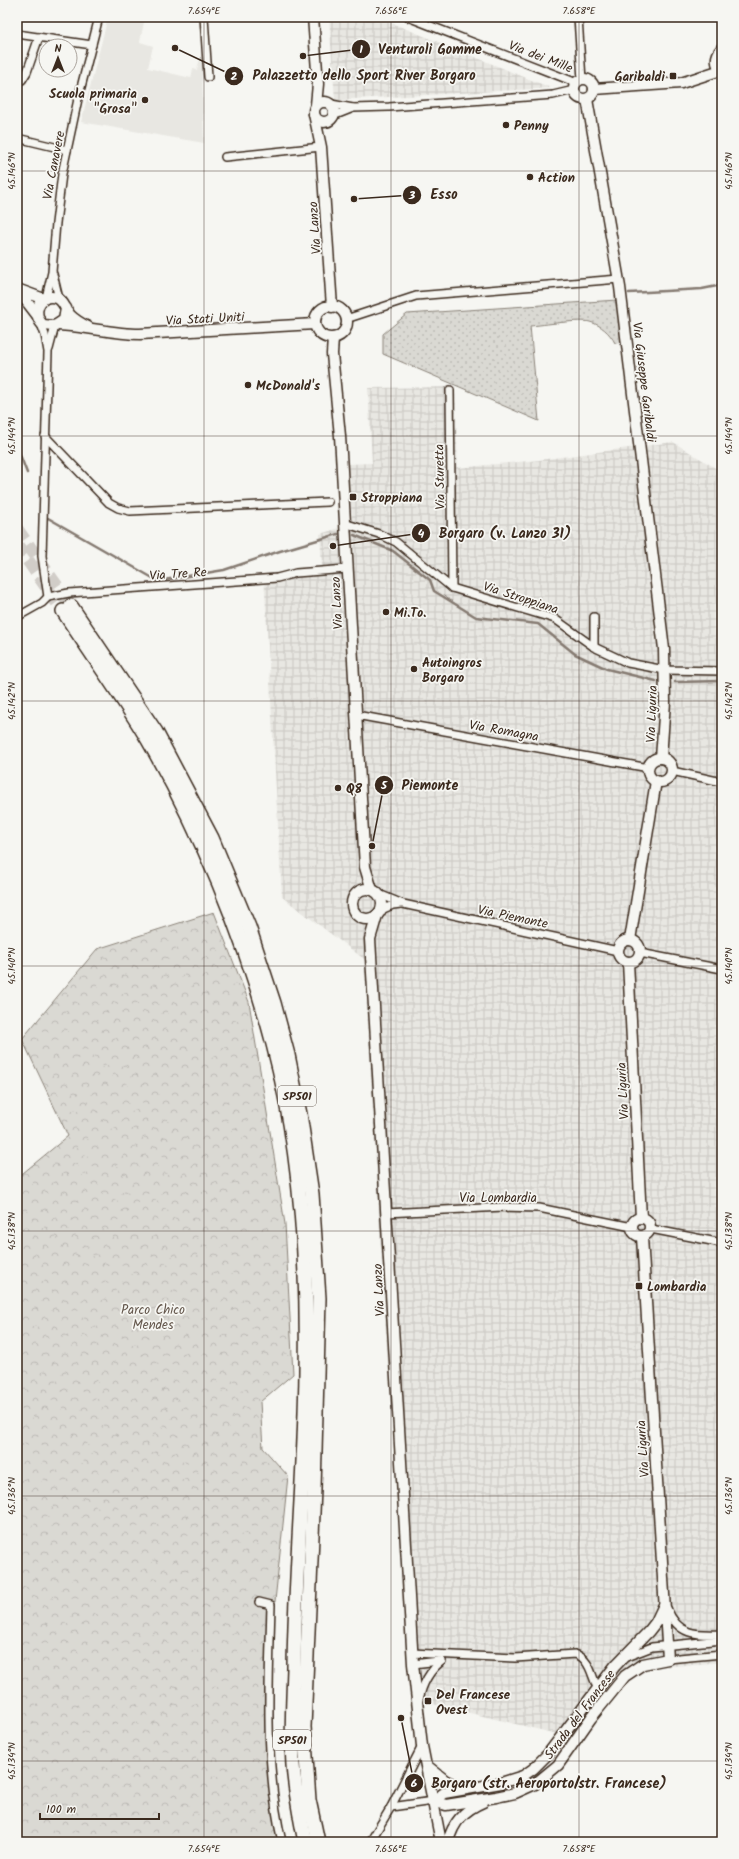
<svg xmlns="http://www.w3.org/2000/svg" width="739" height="1859" font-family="Kalam,sans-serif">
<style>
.built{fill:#e8e7e2}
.industrial{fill:url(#industrial-grid)}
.grass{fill:url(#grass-dots);stroke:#8a8278}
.forest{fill:url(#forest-crowns);stroke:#8a8278}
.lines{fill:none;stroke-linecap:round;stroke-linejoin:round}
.stream{stroke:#857a71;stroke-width:2.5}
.highway-tunnel{stroke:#d1cdc8;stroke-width:13;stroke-dasharray:13 6;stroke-linecap:butt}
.street-casing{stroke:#3b2a1e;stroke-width:10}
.secondary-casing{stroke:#3b2a1e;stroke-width:13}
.highway-casing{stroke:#3b2a1e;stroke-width:16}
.street{stroke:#f6f6f2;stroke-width:7}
.secondary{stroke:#f6f6f2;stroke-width:10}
.highway{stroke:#f6f6f2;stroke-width:13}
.ticks{fill:none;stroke:#3b2a1e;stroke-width:1;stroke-opacity:0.45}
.poi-dot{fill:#3b2a1e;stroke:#f6f6f2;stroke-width:1.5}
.labels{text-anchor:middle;stroke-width:3.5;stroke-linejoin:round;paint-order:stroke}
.shield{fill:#f6f6f2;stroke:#73675e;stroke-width:1}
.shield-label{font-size:12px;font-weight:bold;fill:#3b2a1e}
.street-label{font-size:13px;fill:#3b2a1e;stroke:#f6f6f2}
.poi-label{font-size:13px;font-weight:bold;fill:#3b2a1e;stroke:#f6f6f2;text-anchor:start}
.park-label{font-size:13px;fill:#63564b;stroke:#f6f6f2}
.leader{fill:none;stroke:#3b2a1e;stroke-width:1.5}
.callout-dot{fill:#3b2a1e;stroke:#f6f6f2;stroke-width:1.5}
.mark-label{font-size:12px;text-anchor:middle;font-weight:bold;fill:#fff}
.callout-label{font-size:14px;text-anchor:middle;font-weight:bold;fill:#3b2a1e;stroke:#f6f6f2;stroke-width:3.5;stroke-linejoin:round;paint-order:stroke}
.neatline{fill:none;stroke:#3b2a1e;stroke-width:1.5}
.ticks-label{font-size:10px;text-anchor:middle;fill:#3b2a1e}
</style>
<defs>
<pattern id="industrial-grid" width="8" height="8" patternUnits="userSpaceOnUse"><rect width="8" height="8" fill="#e8e7e2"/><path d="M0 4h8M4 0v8" fill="none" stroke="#c8c6c1"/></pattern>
<pattern id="grass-dots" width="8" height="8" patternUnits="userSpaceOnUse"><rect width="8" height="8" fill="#dad9d3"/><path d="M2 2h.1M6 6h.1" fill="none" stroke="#bcbab5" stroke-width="1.8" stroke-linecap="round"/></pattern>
<pattern id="forest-crowns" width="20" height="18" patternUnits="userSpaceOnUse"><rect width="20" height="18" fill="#dad9d3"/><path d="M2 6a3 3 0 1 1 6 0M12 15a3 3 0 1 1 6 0" fill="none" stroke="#bcbab5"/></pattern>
</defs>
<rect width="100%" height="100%" fill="#f6f6f2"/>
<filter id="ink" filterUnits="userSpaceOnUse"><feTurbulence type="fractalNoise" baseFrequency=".025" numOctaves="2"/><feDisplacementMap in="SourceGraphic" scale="8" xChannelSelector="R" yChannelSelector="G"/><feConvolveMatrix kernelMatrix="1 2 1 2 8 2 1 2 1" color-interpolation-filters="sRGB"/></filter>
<g filter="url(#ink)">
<path class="built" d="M108,17H145L140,42L153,46L148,68L191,78L193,69L197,70L200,58H202L204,143L81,122Z"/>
<g class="industrial">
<path d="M329,17H377L551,88L335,100Z"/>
<path d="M455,387L458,468L539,460L673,442L722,472V1662L602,1672L557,1734L416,1700L387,1350L364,959L282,897L264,574L322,567L320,534L336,529L352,518L348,464L372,463L368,388Z"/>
</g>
<path class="grass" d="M617,300L623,342L615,343C610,333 601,325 590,322C580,319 543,325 530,326L539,421L383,354V334L407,314Z"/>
<path class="forest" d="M214,912L249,1002L285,1224L293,1374L260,1402L263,1448L288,1476L266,1688L280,1842H17V1178L68,1136L22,1039L97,949Z"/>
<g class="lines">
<g class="stream">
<path d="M629,293L702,289L722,285"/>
<path d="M17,447L27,473"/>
<path d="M48,518L158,581L224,570L280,551L338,534"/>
<path d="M354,535L393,551L430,580L434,591L476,617L538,624L575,654L607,669L656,681"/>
<path d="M675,682L722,681"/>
</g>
<g class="highway-tunnel">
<path d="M17,529L71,606"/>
<path d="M17,545L63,611"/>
</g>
<g class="street-casing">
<g id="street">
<path d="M204,17L208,77"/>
<path d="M408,17L577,83"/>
<path d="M578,17L582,80"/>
<path d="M17,34L92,45"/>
<path d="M17,80H22L27,72L39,37"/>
<path d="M331,104L353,108L389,107L553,95L574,90"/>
<path d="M333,116L353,108"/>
<path d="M17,138L67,150"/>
<path d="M225,157L321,147"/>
<path d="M53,274L59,299"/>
<path d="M46,298L52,272L56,223L62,174L78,99L99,17"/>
<path d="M346,319L416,296L619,279"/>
<path d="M40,321L45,335L48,352L42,556L48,597"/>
<path d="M49,349L55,326"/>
<path d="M450,390L452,588"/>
<path d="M45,436L109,503L118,508L130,511L328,502"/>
<path d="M344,523L379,534L396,542L452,588L555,619L594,647L628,663L665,670L722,671"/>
<path d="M17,617L42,603L48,597L69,593L277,578L296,573L347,569"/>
<path d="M594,617V647"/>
<path d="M356,715L649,768"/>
<path d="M672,771L722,782"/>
<path d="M379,894L403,904L618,951"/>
<path d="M381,910L393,905L401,904"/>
<path d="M640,953L722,969"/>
<path d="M386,1213L503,1207L539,1208L632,1227"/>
<path d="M651,1229L722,1243"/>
<path d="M259,1602L271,1605C269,1685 264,1764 282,1842"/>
<path d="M667,1608C678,1636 696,1635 722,1634"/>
<path d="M412,1653L515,1658L575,1654C589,1658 592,1675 597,1688"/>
<path d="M626,1657L652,1647L722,1640"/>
<path d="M668,1659L722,1654"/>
<path d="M413,1664L439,1661"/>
<path d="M419,1700C422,1685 430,1670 442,1661"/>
<path d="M391,1807L433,1801"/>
<path d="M370,1842L391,1807L422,1746"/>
</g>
</g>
<g class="secondary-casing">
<g id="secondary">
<path d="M313,17L318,84L316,105"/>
<path d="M722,48C715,56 715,64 722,71"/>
<circle cx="584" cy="89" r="10"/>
<path d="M594,89L681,83L721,70"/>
<path d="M587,99L620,287L664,649L665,702L661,758"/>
<circle cx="324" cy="112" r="10"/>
<path d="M314,114L321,147L332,307"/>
<path d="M17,289L37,315"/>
<path d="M17,289L44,299"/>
<circle cx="331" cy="322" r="16"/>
<path d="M66,308L64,320L55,326L43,325C31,314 39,292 57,298C64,301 65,309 70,315C75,320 82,324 88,327"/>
<path d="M58,325C85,326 112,334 140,334L315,324"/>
<path d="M333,338L332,354L340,436L365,867L372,890"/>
<circle cx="660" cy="770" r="12"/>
<circle cx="367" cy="904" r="15"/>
<path d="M377,915L370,939L413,1664L422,1746L441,1842"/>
<path d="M630,940L656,781"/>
<circle cx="629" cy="951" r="11"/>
<path d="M628,962L641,1218"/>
<circle cx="641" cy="1227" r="9"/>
<path d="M426,1765L446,1781L463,1789"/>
<path d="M433,1801L446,1805L496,1797L515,1793L535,1784L558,1765L591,1718L625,1676L643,1664L668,1659L642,1237"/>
<path d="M433,1801L444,1793L501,1783L523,1776L533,1769L548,1754L615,1666L649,1631L656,1622L664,1605"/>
<path d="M448,1842C453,1822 464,1810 483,1802"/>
</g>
</g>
<g class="highway-casing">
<g id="highway">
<path d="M71,606L156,732L212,838L249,927L274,1003L288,1055L300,1114L312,1194L319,1298L314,1489L304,1727L309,1800L318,1842"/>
<path d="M63,611C91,654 122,696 148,740C203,836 245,938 273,1044C301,1150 308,1262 306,1371C305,1470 295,1569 294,1668C293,1701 291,1733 293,1765C295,1791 300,1817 305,1842"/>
</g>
</g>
<use href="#street" class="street"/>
<use href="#secondary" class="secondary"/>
<use href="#highway" class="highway"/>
</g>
</g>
<path class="ticks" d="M204,17V1842M391,17V1842M579,17V1842M17,171H722M17,436H722M17,701H722M17,966H722M17,1231H722M17,1496H722M17,1761H722"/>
<g class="poi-dot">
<rect x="669" y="72" width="8" height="8" rx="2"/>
<circle cx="145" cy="100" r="4"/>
<circle cx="506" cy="125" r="4"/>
<circle cx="530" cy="177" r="4"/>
<circle cx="248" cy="385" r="4"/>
<rect x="349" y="493" width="8" height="8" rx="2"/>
<circle cx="386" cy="612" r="4"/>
<circle cx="414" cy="669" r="4"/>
<circle cx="338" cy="788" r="4"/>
<rect x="635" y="1282" width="8" height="8" rx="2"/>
<rect x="424" y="1697" width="8" height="8" rx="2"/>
</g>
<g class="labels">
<g class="shield">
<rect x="278" y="1086" width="38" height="20" rx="3"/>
<rect x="273" y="1730" width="38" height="20" rx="3"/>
</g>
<g class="shield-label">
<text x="297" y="1100">SP501</text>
<text x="292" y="1744">SP501</text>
</g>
<g class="street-label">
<text transform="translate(541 56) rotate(21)" y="5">Via dei Mille</text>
<text transform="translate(53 165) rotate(-79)" y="5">Via Canavere</text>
<text transform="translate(314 228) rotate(-94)" y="5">Via Lanzo</text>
<text transform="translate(205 318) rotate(-3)" y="5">Via Stati Uniti</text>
<text transform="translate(645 382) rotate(83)" y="5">Via Giuseppe Garibaldi</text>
<text transform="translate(439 477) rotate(-91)" y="5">Via Sturetta</text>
<text transform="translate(178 573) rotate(-4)" y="5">Via Tre Re</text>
<text transform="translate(521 597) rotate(18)" y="5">Via Stroppiana</text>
<text transform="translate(336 603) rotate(-93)" y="5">Via Lanzo</text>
<text transform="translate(651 714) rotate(-88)" y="5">Via Liguria</text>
<text transform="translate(504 730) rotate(10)" y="5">Via Romagna</text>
<text transform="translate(513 916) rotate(12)" y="5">Via Piemonte</text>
<text transform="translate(622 1091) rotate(-93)" y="5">Via Liguria</text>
<text x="498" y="1202">Via Lombardia</text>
<text transform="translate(378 1290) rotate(-93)" y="5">Via Lanzo</text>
<text transform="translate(642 1449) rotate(-94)" y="5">Via Liguria</text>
<text transform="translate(579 1714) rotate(-53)" y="5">Strada del Francese</text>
</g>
<g class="poi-label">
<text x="665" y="81" text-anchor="end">Garibaldi</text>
<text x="137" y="98" text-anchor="end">Scuola primaria<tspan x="137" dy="15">"Grosa"</tspan></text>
<text x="514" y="130">Penny</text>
<text x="538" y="182">Action</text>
<text x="256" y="390">McDonald's</text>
<text x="361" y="502">Stroppiana</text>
<text x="394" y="617">Mi.To.</text>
<text x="422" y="667">Autoingros<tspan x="422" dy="15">Borgaro</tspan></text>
<text x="346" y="793">Q8</text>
<text x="647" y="1291">Lombardia</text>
<text x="436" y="1699">Del Francese<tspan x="436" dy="15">Ovest</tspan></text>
</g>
<g class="park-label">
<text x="153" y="1314">Parco Chico<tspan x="153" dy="15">Mendes</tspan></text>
</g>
</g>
<path class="leader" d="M303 56L361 49M175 48L234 76M354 199L412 195M333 546L421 533M372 846L384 785M401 1718L414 1783"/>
<g class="callout-dot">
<circle cx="303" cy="56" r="4"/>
<circle cx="175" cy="48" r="4"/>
<circle cx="354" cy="199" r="4"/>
<circle cx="333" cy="546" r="4"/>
<circle cx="372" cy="846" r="4"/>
<circle cx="401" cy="1718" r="4"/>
<circle cx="361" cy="49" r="10"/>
<circle cx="234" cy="76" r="10"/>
<circle cx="412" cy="195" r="10"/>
<circle cx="421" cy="533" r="10"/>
<circle cx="384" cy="785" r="10"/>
<circle cx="414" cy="1783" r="10"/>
</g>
<g class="mark-label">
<text x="361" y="53">1</text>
<text x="234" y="80">2</text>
<text x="412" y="199">3</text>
<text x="421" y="537">4</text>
<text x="384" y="789">5</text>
<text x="414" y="1787">6</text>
</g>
<g class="callout-label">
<text x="430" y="54">Venturoli Gomme</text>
<text x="364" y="80">Palazzetto dello Sport River Borgaro</text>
<text x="444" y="199">Esso</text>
<text x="505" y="538">Borgaro (v. Lanzo 31)</text>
<text x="430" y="790">Piemonte</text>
<text x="549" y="1788">Borgaro (str. Aeroporto/str. Francese)</text>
</g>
<rect width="739" height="1859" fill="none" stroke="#f6f6f2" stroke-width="44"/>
<g transform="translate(58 58)"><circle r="19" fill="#f6f6f2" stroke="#aba49d"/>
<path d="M0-3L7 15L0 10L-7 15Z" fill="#3b2a1e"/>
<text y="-6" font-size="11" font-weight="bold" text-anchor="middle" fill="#3b2a1e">N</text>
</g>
<path d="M40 1813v6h119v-6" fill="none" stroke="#3b2a1e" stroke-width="2"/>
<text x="46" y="1813" font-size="12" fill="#3b2a1e" stroke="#f6f6f2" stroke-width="3" paint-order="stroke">100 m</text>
<rect x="22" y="22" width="695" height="1815" class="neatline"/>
<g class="ticks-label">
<text x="204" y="14">7.654°E</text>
<text x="391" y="14">7.656°E</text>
<text x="579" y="14">7.658°E</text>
<text transform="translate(11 171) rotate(-90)" y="4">45.146°N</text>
<text transform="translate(728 171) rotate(-90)" y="4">45.146°N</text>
<text transform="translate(11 436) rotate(-90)" y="4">45.144°N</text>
<text transform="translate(728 436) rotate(-90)" y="4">45.144°N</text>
<text transform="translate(11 701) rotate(-90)" y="4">45.142°N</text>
<text transform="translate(728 701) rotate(-90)" y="4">45.142°N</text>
<text transform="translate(11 966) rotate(-90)" y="4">45.140°N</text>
<text transform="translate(728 966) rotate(-90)" y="4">45.140°N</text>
<text transform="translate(11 1231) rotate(-90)" y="4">45.138°N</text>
<text transform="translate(728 1231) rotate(-90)" y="4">45.138°N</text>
<text transform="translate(11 1496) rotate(-90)" y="4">45.136°N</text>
<text transform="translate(728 1496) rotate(-90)" y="4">45.136°N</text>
<text transform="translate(11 1761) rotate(-90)" y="4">45.134°N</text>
<text transform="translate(728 1761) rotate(-90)" y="4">45.134°N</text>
<text x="204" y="1852">7.654°E</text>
<text x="391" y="1852">7.656°E</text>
<text x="579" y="1852">7.658°E</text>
</g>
</svg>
